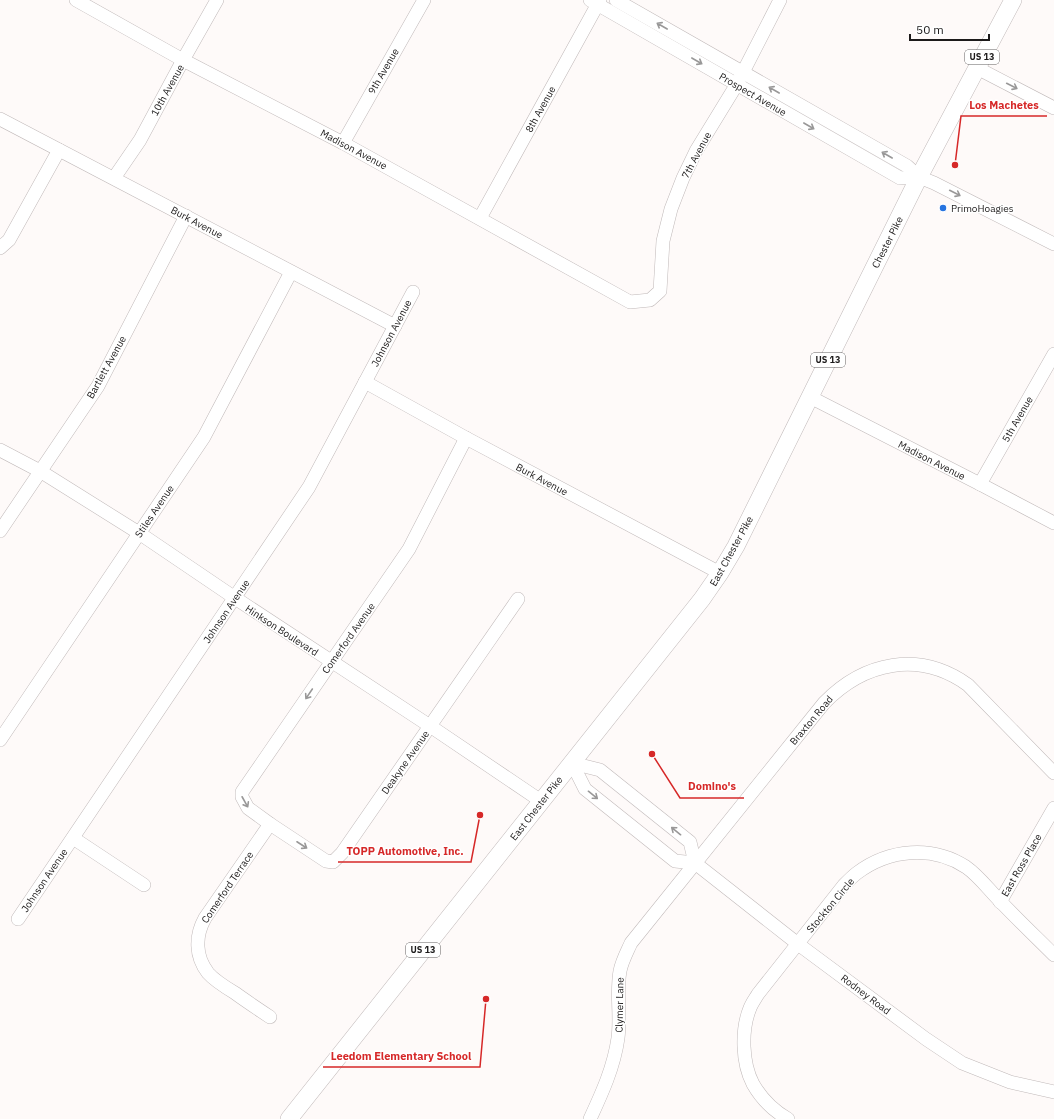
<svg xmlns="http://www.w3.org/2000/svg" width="1054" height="1119" font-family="'IBM Plex Sans',sans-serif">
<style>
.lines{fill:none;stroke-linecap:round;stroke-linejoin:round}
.minor-casing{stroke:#c0b9b9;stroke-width:14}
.major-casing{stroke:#c0b9b9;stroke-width:18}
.minor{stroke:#fff;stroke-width:13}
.major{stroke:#fff;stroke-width:17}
.oneway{stroke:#999898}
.poi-dot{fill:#2674e0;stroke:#fff;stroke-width:1.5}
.labels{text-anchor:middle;stroke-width:3;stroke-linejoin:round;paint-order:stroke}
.shield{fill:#fff;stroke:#605f5f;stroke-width:1}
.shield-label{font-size:9px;font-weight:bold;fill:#1c1a1a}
.street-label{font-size:10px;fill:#1c1a1a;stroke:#fff}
.poi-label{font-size:10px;fill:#1c1a1a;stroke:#fff;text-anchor:start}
.leader{fill:none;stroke:#d62828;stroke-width:1.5}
.callout-dot{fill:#d62828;stroke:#fff;stroke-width:1.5}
.callout-label{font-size:11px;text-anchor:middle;font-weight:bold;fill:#d62828;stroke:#fff;stroke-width:3;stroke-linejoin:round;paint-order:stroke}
</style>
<rect width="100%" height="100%" fill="#fefaf9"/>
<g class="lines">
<g class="minor-casing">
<g id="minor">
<path d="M76,0L183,60L343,143L630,302L650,300L660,291L663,241L671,209L683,178L696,151L737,84L780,0"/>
<path d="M590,0L900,178L919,177L934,183L1054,244"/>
<path d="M616,0L907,166L919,177"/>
<path d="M977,68L1054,108"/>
<path d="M0,119L395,326"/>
<path d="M343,143L424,0"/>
<path d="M114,178L140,140L183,60L217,0"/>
<path d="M480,218L600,0"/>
<path d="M0,248L9,240L59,150"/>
<path d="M365,382L466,438L720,573"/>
<path d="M810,397L980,484L1054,523"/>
<path d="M466,438L409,549L242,792V797L248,808L270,824L326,861L333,862L342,853L518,599"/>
<path d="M0,450L40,471L139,533L235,598L430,726L541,801"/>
<path d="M980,484L1054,354"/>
<path d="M0,531L98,386L186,216"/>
<path d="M0,740L204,437L291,272"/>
<path d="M572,763L585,789L675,861L695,863L798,944L926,1039L962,1063L1010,1082L1054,1092"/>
<path d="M572,763L600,770L690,842L695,863"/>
<path d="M270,824L205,918C195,936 195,956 208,973C215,981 225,987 235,993C246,1001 258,1009 270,1017"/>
<path d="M73,838L144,885"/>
<path d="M1000,902L1054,808"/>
<path d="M18,919L309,487L413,292"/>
<path d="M590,1119C602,1093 614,1067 618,1038C621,1016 616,993 620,971C622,961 627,952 631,943L824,703C864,662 919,650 968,685L1054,773"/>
<path d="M788,1119C774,1111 761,1098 753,1084C742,1063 741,1030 750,1008C752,1003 755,999 758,994L844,885C848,881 853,876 857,873C889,849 932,845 966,867C979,876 989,890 1000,901C1018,920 1036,937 1054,955"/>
</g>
</g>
<g class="major-casing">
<path id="major" d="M289,1119L702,599L720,573L736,546L919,177L1013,0"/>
</g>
<use href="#minor" class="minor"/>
<use href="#major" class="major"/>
</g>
<defs><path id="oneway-shaft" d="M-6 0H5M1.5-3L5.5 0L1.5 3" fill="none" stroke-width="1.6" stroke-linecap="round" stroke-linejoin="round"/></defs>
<g class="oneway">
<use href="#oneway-shaft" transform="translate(662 26) rotate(-150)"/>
<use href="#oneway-shaft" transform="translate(697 61) rotate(30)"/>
<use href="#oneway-shaft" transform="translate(1012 86) rotate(27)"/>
<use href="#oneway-shaft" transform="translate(774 90) rotate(-150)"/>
<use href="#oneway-shaft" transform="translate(809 126) rotate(30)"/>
<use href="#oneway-shaft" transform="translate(887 155) rotate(-150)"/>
<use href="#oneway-shaft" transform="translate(955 193) rotate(27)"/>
<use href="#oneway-shaft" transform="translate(309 694) rotate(124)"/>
<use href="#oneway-shaft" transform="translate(593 795) rotate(39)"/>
<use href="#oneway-shaft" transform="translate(245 802) rotate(61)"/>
<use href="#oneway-shaft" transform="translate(676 831) rotate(-141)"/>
<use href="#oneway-shaft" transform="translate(302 845) rotate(33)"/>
</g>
<circle class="poi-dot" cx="943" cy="208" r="4"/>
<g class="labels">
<g class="shield">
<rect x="965" y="50" width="34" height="14" rx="3"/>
<rect x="811" y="353" width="34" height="14" rx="3"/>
<rect x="406" y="943" width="34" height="14" rx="3"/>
</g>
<g class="shield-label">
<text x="982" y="60">US 13</text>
<text x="828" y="363">US 13</text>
<text x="423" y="953">US 13</text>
</g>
<g class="street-label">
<text transform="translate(383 71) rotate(-60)" y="4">9th Avenue</text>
<text transform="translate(167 90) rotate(-61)" y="4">10th Avenue</text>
<text transform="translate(753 94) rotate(30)" y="4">Prospect Avenue</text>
<text transform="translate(540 109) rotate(-61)" y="4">8th Avenue</text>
<text transform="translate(354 149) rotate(28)" y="4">Madison Avenue</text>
<text transform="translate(696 155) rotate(-62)" y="4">7th Avenue</text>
<text transform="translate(197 222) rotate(28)" y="4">Burk Avenue</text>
<text transform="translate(887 242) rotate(-63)" y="4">Chester Pike</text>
<text transform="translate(391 333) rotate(-62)" y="4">Johnson Avenue</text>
<text transform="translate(106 367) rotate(-61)" y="4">Bartlett Avenue</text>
<text transform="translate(1017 419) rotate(-60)" y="4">5th Avenue</text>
<text transform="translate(932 460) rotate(27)" y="4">Madison Avenue</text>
<text transform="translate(542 479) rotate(28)" y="4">Burk Avenue</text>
<text transform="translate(154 511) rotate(-56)" y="4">Stiles Avenue</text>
<text transform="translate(731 551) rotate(-61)" y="4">East Chester Pike</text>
<text transform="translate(226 611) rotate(-56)" y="4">Johnson Avenue</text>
<text transform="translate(282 630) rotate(33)" y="4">Hinkson Boulevard</text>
<text transform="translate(348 638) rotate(-55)" y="4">Comerford Avenue</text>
<text transform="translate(811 720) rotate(-50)" y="4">Braxton Road</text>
<text transform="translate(405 762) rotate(-55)" y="4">Deakyne Avenue</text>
<text transform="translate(536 808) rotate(-52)" y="4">East Chester Pike</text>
<text transform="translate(1021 865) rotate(-60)" y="4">East Ross Place</text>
<text transform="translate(44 880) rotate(-56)" y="4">Johnson Avenue</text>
<text transform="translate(227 887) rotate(-56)" y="4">Comerford Terrace</text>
<text transform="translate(830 905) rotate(-50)" y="4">Stockton Circle</text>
<text transform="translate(866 994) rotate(37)" y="4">Rodney Road</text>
<text transform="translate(619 1005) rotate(-89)" y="4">Clymer Lane</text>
</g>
<g class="poi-label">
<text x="951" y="212">PrimoHoagies</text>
</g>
</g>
<path class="leader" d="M955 165L961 116H1047M652 754L680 798H744M480 815L471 862H338M486 999L480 1067H323"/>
<g class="callout-dot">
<circle cx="955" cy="165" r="4"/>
<circle cx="652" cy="754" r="4"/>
<circle cx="480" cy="815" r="4"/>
<circle cx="486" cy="999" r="4"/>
</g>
<g class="callout-label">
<text x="1004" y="109">Los Machetes</text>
<text x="712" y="790">Domino's</text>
<text x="405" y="855">TOPP Automotive, Inc.</text>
<text x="401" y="1060">Leedom Elementary School</text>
</g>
<path d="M910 34v6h79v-6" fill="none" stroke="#1c1a1a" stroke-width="2"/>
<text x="916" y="34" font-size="12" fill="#1c1a1a" stroke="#ffffff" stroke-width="3" paint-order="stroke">50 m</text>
</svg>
